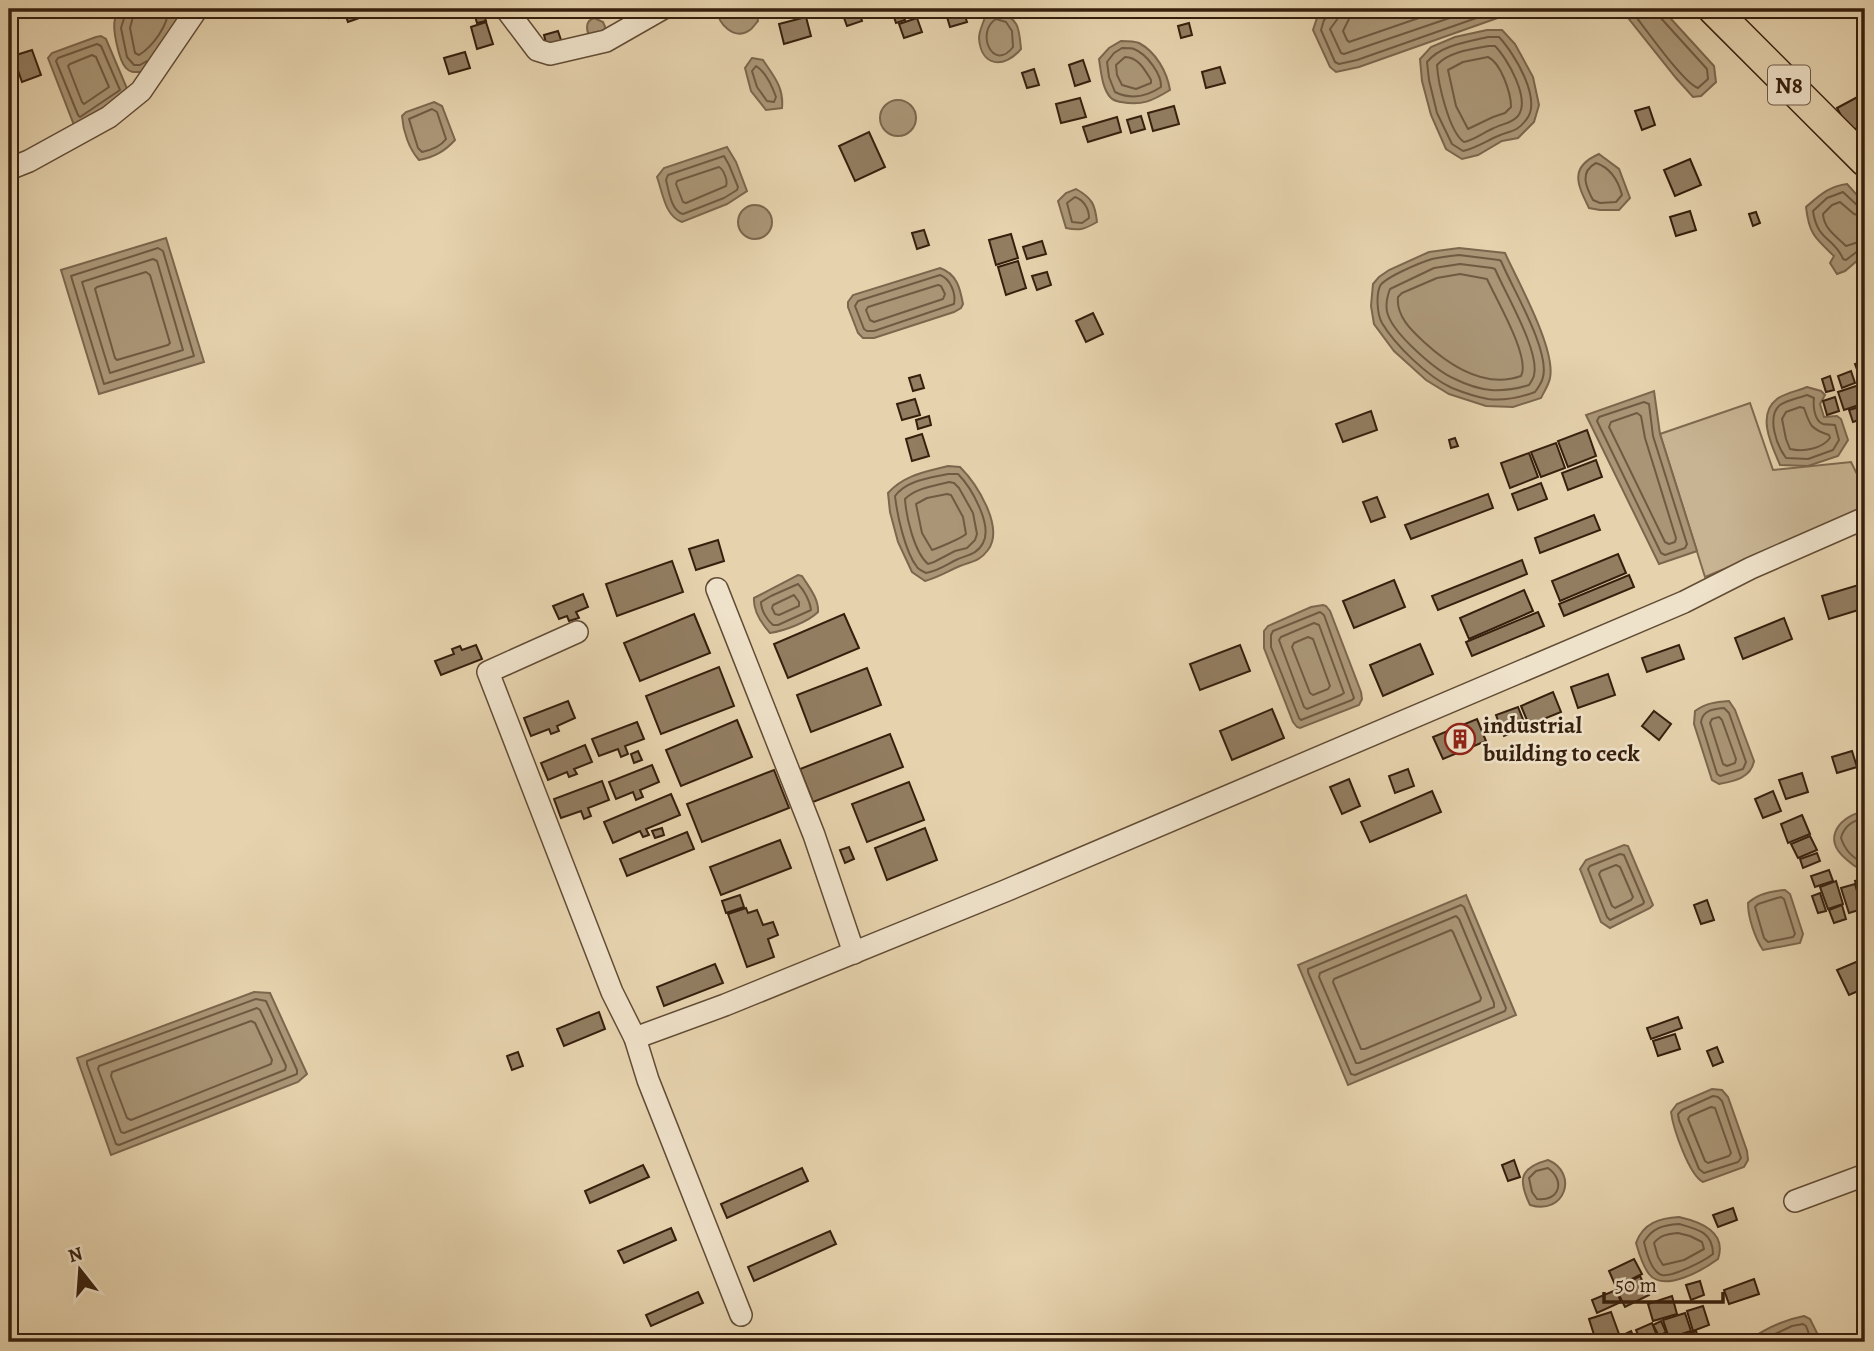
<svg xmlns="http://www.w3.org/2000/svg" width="1874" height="1351" font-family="Alegreya,serif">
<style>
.green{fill:#c8b493;stroke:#7f6a50;stroke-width:2}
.water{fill:#aa9677;stroke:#7c664d;stroke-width:2}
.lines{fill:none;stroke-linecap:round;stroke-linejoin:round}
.shore{stroke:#705a42;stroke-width:2}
.building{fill:#927d61;stroke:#361f0d;stroke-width:2}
.minor-casing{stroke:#624c35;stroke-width:24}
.highway-casing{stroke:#361f0d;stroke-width:33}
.minor{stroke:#efe2ca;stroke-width:21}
.highway{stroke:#e6d3ae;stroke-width:30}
.labels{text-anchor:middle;stroke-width:5;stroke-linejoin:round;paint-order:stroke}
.shield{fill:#efe2ca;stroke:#6e5a46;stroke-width:2}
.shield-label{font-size:23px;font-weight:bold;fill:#361f0d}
.poi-label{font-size:24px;font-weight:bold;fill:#361f0d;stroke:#efe2ca;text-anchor:start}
</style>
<rect width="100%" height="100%" fill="#e6d3ae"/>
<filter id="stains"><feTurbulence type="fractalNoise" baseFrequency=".00286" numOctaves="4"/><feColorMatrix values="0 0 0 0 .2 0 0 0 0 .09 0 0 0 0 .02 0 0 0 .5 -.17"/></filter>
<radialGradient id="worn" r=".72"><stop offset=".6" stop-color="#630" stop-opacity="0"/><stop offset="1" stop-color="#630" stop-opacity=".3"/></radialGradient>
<path class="green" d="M1750,403L1773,470L1851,462L1865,490V511L1705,577L1660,434Z"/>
<g class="water">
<path d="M121,9H183L185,17L142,72C136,72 130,73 126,68C119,61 112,28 115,19C117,15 119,12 121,9Z"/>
<path d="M717,9H756L758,21C755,24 753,28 750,30C734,41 718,24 717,9Z"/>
<path d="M1330,9H1523L1359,67L1336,72L1330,67L1313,30L1318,15Z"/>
<path d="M1621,9H1662L1714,66L1716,82L1701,96L1693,97L1676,78Z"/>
<path d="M997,10C1019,20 1019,26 1021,49C1004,69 981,67 979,38C979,31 983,24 985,17Z"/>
<path d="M594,18L603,22L606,29L604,34L590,37C586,30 585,21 594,18Z"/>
<path d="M1487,30H1502L1515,44L1533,77L1539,105L1534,122L1518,138L1502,141L1478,155L1462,159L1446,149L1431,115L1422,81L1420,59L1431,47L1455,37Z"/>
<path d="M101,36L106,39L128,91L125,96L74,125L48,58L52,53L96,37Z"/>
<path d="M1121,41C1127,41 1134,41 1139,43C1156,52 1167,72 1170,90C1152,101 1142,106 1121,102C1116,101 1114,101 1111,98C1102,89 1101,71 1099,59L1109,48Z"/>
<path d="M752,58L763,60C774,77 784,87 782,108L766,110L751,91L745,68Z"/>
<circle cx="898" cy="118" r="18"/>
<path d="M434,102L442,106L455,140C444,152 434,157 419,160C409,149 403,131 402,116L406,112Z"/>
<path d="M727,147L736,162L747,191L727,204L682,222C665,216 663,194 657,177L664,168Z"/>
<path d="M1599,154L1619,169L1630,198L1619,210H1600L1589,208C1577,184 1569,167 1599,154Z"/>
<path d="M1847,184L1865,204V254L1845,271L1837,274L1830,263L1834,256C1815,238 1809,234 1806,207C1819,196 1829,186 1847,184Z"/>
<path d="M1076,189C1092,198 1095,204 1097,222C1085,229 1080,231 1066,228L1058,201L1066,193Z"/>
<circle cx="755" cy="222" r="17"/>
<path d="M166,238L204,362L99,394L61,270Z"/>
<path d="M1459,248L1505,253C1518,282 1556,349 1550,378C1549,384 1544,392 1541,398L1513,407L1486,406L1449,394L1426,380L1394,351L1374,324L1371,306L1373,284L1379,277L1389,270L1429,252Z"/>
<path d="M940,268C957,274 960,288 963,304L961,308L954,312L874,338H863L858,333L848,307V302L853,295Z"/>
<path d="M1807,387L1821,391L1825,395L1820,404L1824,417L1837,416L1841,419L1848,440L1838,456L1808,466L1780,465C1772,446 1756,415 1777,399C1785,393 1798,391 1807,387Z"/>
<path d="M1654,391L1660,434L1697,551L1659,564L1586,415Z"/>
<path d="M948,466L960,467C976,483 1005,527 988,550C979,562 972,561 960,566C948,571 939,577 925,581L912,572L898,542L890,512L888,493C904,475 925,472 948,466Z"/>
<path d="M798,575L802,576C809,587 819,599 818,612C808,622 784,631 770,633C761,623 753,611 754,598Z"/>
<path d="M1323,605L1326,606L1330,611L1361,692L1362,699L1359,705L1300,728L1297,727L1293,722L1264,648V631L1268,626L1311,607Z"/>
<path d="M1729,701L1735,710L1754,761C1751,778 1734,781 1719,784L1712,780L1694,724L1695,711C1706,703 1716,702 1729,701Z"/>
<path d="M1865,811V870C1857,869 1852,864 1846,859C1821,838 1840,816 1865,811Z"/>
<path d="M1624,845L1628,846L1653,905L1650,908L1610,928L1601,922L1580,869L1586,860Z"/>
<path d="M1785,890L1790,894L1803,934L1800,943L1763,950C1755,938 1748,918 1748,903C1757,894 1772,891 1785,890Z"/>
<path d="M1466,895L1516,1015L1348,1085L1298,965Z"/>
<path d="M254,992L270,993L307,1074L298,1082L111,1155L77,1058Z"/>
<path d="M1712,1089L1722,1090L1728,1097L1747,1151L1748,1160L1744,1167L1703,1182C1689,1175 1673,1128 1671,1112L1677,1104Z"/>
<path d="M1548,1160C1579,1173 1565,1216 1530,1205C1518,1180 1519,1168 1548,1160Z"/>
<path d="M1679,1217C1701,1222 1727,1232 1718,1259C1703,1270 1664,1293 1649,1274C1642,1265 1639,1253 1636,1243C1643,1223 1660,1218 1679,1217Z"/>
<path d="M1804,1316L1810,1319L1817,1333L1819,1342H1746C1763,1330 1783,1320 1804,1316Z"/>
</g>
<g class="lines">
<g class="shore">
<path d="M127,9L121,28L127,57L134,65H140L147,61"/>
<path d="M135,9L130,28L135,53L139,55C152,47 169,25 168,9"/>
<path d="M1331,9L1330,15L1324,20L1321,30L1335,62L1339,64L1357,60L1502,9"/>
<path d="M1340,9L1339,17L1330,29L1341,53L1344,54L1476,9"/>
<path d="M1350,9L1349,19L1343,31L1347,40L1349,42L1445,9"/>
<path d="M1630,9C1643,25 1683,83 1698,88L1708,79L1707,69L1659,16L1657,9"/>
<path d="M996,19L1006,22L1012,31L1013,47C993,73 975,32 996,19Z"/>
<path d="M1488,37H1499C1514,53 1543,100 1526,120C1516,133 1511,130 1498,136C1486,141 1476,148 1463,151L1452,144L1437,113L1429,80L1427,62C1441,45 1467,42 1488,37Z"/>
<path d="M97,44L101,46L120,90L80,117L78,115L56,61L58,58Z"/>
<path d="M1489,46H1495C1507,58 1531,99 1518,116C1511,124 1503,123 1494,128C1484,132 1475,140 1464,142C1449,132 1438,83 1437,65C1448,52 1472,49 1489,46Z"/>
<path d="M1122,48C1124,48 1132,48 1134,49C1147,54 1162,75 1161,87C1146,97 1131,100 1115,92L1109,77L1107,62L1114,53Z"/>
<path d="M92,55L96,57L109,87L84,104L82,102L68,66L70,64Z"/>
<path d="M1125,57C1138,57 1145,70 1151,80V83L1136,89L1122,85L1117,75L1116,65Z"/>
<path d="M1488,57C1501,63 1511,93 1511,107L1505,113L1493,117L1468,129L1456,106L1448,70L1463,62Z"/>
<path d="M756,66C766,72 772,86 776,97L774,102L767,101L757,87L752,71Z"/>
<path d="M432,109L437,112L446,139C441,146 431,150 422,152L418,148L409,119Z"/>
<path d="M724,156L729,165L738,187L737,190L724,198L683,214C671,211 669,191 666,180L668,175Z"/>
<path d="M1596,163C1611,168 1618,180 1622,195L1616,202L1600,203L1593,200C1586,187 1579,172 1596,163Z"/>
<path d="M719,167C724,170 728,181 726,186L686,203L683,202L676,184L677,181Z"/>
<path d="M1075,197C1084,200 1089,209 1089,218L1082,223L1072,222L1067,203Z"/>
<path d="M1865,208L1859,207L1843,192L1827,198L1813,211C1817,241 1835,238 1843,259L1846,260L1859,250L1865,249"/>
<path d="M1865,217L1854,214L1840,202L1832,205L1823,214C1824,229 1836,236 1846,246L1865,240"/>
<path d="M158,248L163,251L194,356L104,384L71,276Z"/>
<path d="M1459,255L1499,260L1501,261C1512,288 1550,350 1543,377C1542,382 1538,388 1535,392C1519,398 1505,401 1488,399C1477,397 1462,392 1452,388C1428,377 1395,345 1382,323C1377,314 1376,295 1380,286C1385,277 1422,262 1432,259C1441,257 1450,256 1459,255Z"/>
<path d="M153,259L157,261L183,350L110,373L82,282Z"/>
<path d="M1460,264L1492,268L1495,269C1505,293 1540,351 1534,375C1534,378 1530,383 1529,385C1516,389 1505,391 1491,390C1480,389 1465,384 1455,379C1436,371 1395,335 1388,315C1385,307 1387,297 1390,289L1434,268Z"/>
<path d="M146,272L150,275L170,343L168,345L117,360L115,358L95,289L97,287Z"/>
<path d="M1460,274L1487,279C1496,299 1531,358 1521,376C1485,389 1450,366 1424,342C1411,330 1396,316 1398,297L1402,293L1437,278Z"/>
<path d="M940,275C951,279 956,294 954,304L874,331H867L864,329L855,306L858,301Z"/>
<path d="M938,285L941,286L945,294L943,299L874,322L870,320L866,310L868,307Z"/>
<path d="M1807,395L1814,398C1813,405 1814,421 1823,424C1827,425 1831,424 1835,425L1839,440L1833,450L1808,459L1786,458C1777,446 1766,417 1780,405C1787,400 1799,398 1807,395Z"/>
<path d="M1644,402L1649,404L1653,436L1687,544L1685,548L1665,555L1661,553L1597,421L1599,417Z"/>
<path d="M1800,407L1804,408C1810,426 1811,429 1829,435L1830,438C1822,449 1803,452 1790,449L1786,439L1782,419L1786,412Z"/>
<path d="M1637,413L1641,416L1645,438L1676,538L1675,542L1669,544L1665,542L1609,427L1611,422Z"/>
<path d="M948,474H958C971,487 993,525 983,543C977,555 966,555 956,560C946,565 938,571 926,573C924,572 918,569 917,567C905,552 897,514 895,496C907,480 930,478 948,474Z"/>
<path d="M949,482L954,483L959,488L973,513L977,534L975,540L967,548L955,551L934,562L928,564C914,552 906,516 905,499C916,488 934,486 949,482Z"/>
<path d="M947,494L951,495L963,517L966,534C962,538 938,548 932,550L922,533L916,504L927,498Z"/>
<path d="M798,584C804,590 810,601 811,610L778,625H773C767,620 761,610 761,602L771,596Z"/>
<path d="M794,595L799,602V606L779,615L775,614L772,608L773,605Z"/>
<path d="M1320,612L1324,615L1354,698L1352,700L1301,720L1299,718L1271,647V635L1273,631Z"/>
<path d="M1314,623L1319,625L1344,693L1341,695L1307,709L1304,707L1279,640L1281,637Z"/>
<path d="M1308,637L1313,639L1330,686L1328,689L1313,695L1310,693L1292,647L1294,643Z"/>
<path d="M1724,708L1729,713L1746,762L1743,769L1720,776L1717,774L1701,722C1703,710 1713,709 1724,708Z"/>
<path d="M1719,717L1722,720L1736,759L1735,763L1727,766L1723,764L1710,723L1712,719Z"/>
<path d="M1865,818C1854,820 1844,826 1841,838C1845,850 1853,859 1865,863"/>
<path d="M1620,854L1624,855L1644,902L1643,904L1610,920L1607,917L1588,869L1590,866Z"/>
<path d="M1616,865L1620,867L1633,897L1631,900L1615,908L1612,906L1599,874L1601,871Z"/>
<path d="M1777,898L1781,897L1784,899L1795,934L1793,937L1768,942L1764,938L1755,907L1758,904Z"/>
<path d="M1461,905L1464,907L1506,1008L1505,1011L1355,1075L1351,1074L1308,972V969Z"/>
<path d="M1456,916L1459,919L1494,1003V1007L1359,1063H1356L1319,977L1320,973Z"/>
<path d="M1451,930L1453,932L1481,998L1480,1001L1365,1049H1361L1333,982L1334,979Z"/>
<path d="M256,999L266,1001L297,1070V1074L119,1145L116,1144L87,1064V1061Z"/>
<path d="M257,1008L260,1010L286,1066L285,1070L124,1133L121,1132L98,1069L99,1066Z"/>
<path d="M251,1021L255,1023L272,1060L271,1064L131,1120L127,1118L111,1076L112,1072Z"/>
<path d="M1713,1096L1718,1097L1722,1101L1741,1158L1738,1162L1704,1173L1699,1169L1679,1120L1678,1114L1682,1110Z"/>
<path d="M1711,1107L1715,1108L1731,1153L1729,1156L1708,1163L1705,1161L1688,1119L1690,1116Z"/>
<path d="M1548,1168C1566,1181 1559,1202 1537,1199L1532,1192L1529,1178L1536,1171Z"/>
<path d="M1679,1224C1697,1229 1713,1232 1713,1254C1704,1261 1673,1277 1662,1275C1651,1272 1646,1251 1644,1242C1652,1228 1663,1225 1679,1224Z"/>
<path d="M1678,1233L1690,1236L1702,1242L1704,1249L1684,1260L1663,1265L1658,1257L1654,1243C1660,1235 1668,1234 1678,1233Z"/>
<path d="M1758,1342L1792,1326L1803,1324L1806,1326L1812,1342"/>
</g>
</g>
<g class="building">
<path d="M326,9H339L341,14L329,18Z"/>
<path d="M343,9H365L368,15L348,22Z"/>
<path d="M473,9H482L486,21L477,23Z"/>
<path d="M858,10L862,21L847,26L843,15Z"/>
<path d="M964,13L967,22L950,27L947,17Z"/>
<path d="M903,15L905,20L896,23L894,17Z"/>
<path d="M806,17L811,36L784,44L779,24Z"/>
<path d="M917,18L922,32L904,38L899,24Z"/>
<path d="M486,22L493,44L477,49L471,27Z"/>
<path d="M1189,23L1192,35L1181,38L1178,26Z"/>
<path d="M558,31L562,43L547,47L544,35Z"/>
<path d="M32,50L41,75L22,82L13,56Z"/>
<path d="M465,52L470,68L449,74L444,58Z"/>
<path d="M1083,60L1090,81L1075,86L1069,65Z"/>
<path d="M1220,67L1225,83L1206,88L1202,72Z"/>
<path d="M1034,69L1039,85L1027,88L1022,73Z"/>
<path d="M1865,93V124L1850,132L1837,108Z"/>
<path d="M1080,98L1086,117L1061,123L1056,104Z"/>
<path d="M1174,106L1179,124L1153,131L1148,113Z"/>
<path d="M1649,107L1655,125L1642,130L1635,111Z"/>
<path d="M1141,116L1145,129L1131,133L1127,120Z"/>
<path d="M1117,117L1121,132L1088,142L1083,127Z"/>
<path d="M869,132L885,167L855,181L839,146Z"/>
<path d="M1690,159L1701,185L1675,196L1664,170Z"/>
<path d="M1690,211L1696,230L1676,236L1670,217Z"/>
<path d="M1756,212L1760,223L1753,226L1749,214Z"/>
<path d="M924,230L929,245L917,249L912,233Z"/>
<path d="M1011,234L1018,258L996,265L989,240Z"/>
<path d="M1042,241L1046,254L1027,259L1023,247Z"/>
<path d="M1018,261L1026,288L1006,295L998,267Z"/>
<path d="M1047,272L1051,285L1037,290L1032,276Z"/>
<path d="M1093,313L1103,334L1086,342L1076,321Z"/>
<path d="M1865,360V391L1855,364Z"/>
<path d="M1851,371L1855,383L1842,388L1838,376Z"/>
<path d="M920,375L924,388L913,391L909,378Z"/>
<path d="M1830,376L1834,390L1826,392L1822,379Z"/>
<path d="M1859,385L1865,403L1844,410L1838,392Z"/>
<path d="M1835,397L1839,411L1827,415L1823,401Z"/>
<path d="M915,399L920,415L902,420L897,404Z"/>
<path d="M1863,406L1865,418L1853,422L1849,410Z"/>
<path d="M1371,411L1377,430L1343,442L1336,424Z"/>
<path d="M929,416L931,425L918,429L916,420Z"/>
<path d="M1587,430L1596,456L1568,467L1558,441Z"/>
<path d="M922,434L929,456L912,461L906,439Z"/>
<path d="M1455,438L1458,446L1451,448L1449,440Z"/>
<path d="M1556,443L1565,468L1541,477L1531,452Z"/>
<path d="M1529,453L1538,477L1510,488L1501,463Z"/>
<path d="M1596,460L1602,477L1568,490L1562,473Z"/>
<path d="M1541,483L1547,499L1518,510L1512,494Z"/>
<path d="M1488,494L1493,508L1411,539L1405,525Z"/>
<path d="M1377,497L1385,517L1371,522L1363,502Z"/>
<path d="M1594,515L1600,530L1540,553L1535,538Z"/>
<path d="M718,540L724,561L696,570L689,549Z"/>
<path d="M1618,554L1626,573L1560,601L1552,581Z"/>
<path d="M1522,560L1527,574L1438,610L1432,596Z"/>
<path d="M672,561L683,592L617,616L606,584Z"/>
<path d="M1629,575L1634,587L1564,616L1559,604Z"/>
<path d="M1394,580L1405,607L1354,628L1343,601Z"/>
<path d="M1865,583V608L1829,619L1822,596Z"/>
<path d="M1524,590L1533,611L1469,639L1460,618Z"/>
<path d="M583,594L588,607L576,612L579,618L569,621L567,616L559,619L553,606Z"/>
<path d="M1538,612L1544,626L1472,656L1466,642Z"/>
<path d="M694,614L710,653L640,681L624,643Z"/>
<path d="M844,614L859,648L788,678L774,644Z"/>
<path d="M1784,618L1792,639L1743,659L1735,638Z"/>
<path d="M1420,644L1433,674L1383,696L1370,665Z"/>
<path d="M476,645L482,659L441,675L435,661L454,654L452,649L460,646L462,650Z"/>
<path d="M1240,645L1250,671L1200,690L1190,664Z"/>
<path d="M1679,645L1684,659L1647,672L1642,658Z"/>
<path d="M719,667L734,706L661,734L646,696Z"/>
<path d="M867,668L881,705L811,732L797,695Z"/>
<path d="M1608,674L1615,695L1578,708L1571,687Z"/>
<path d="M1553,692L1561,712L1529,725L1521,706Z"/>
<path d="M568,701L575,718L557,726L559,731L551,734L549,729L531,736L524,718Z"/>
<path d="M1518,707L1526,727L1504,736L1496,715Z"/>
<path d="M1272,709L1284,738L1232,760L1220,731Z"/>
<path d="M1654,711L1671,724L1659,740L1642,726Z"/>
<path d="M1477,719L1486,741L1443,759L1433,737Z"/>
<path d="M737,720L752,757L681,786L666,750Z"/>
<path d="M637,722L644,739L625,746L628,754L621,757L618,749L599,756L592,739Z"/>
<path d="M890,734L903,767L813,802L800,769Z"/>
<path d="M585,745L592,762L574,769L577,774L569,777L567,772L548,780L541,763Z"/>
<path d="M638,751L642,760L634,763L631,754Z"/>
<path d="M1852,751L1857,767L1837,773L1832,757Z"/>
<path d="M652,765L659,782L640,790L643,797L636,800L633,792L616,799L609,782Z"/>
<path d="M1408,769L1414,786L1395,793L1389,776Z"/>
<path d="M774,770L789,808L702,842L687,804Z"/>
<path d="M1802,773L1808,792L1786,799L1779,780Z"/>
<path d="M1349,779L1360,806L1342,814L1330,787Z"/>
<path d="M602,781L609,800L588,808L591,816L584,819L581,811L561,818L554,799Z"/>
<path d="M909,782L924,820L867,842L852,804Z"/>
<path d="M1432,791L1441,812L1370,842L1361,822Z"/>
<path d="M1773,791L1781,811L1763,818L1755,799Z"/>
<path d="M671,794L680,815L646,829L649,835L643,837L640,831L613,843L604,822Z"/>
<path d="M1802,815L1810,834L1788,843L1781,824Z"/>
<path d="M662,828L664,835L655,838L652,831Z"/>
<path d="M925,828L937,860L887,880L875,848Z"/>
<path d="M687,832L694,849L627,876L620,859Z"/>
<path d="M1810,836L1817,850L1798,858L1791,844Z"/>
<path d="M780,840L791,868L721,895L710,867Z"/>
<path d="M849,847L854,859L845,863L840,850Z"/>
<path d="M1817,853L1820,861L1803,868L1800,859Z"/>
<path d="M1829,870L1833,881L1815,887L1811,876Z"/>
<path d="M1865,878V909H1864L1855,881Z"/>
<path d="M1836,881L1843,904L1828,909L1820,887Z"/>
<path d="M1855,884L1862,909L1849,913L1841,888Z"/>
<path d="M1820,893L1826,911L1818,913L1812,896Z"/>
<path d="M740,895L744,907L726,913L722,901Z"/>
<path d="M1707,900L1714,920L1701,924L1694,905Z"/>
<path d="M1842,905L1846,919L1834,923L1829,910Z"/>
<path d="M746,908L748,913L757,910L763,925L773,922L778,935L768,939L774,957L747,967L728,914Z"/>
<path d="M1863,959L1865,964V988L1849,995L1837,970Z"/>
<path d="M715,964L723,983L664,1006L657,987Z"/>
<path d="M599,1012L605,1029L564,1046L557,1029Z"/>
<path d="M1678,1017L1682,1028L1651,1039L1647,1028Z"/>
<path d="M1675,1034L1680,1049L1658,1056L1653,1041Z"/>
<path d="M1717,1047L1723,1062L1713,1066L1707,1051Z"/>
<path d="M518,1052L523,1066L512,1070L507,1056Z"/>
<path d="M1514,1160L1520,1177L1508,1181L1502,1165Z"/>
<path d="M643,1165L649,1177L590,1203L585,1191Z"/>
<path d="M802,1168L808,1181L727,1218L721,1204Z"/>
<path d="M1865,1203V1219H1864L1860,1205Z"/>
<path d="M1733,1208L1737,1220L1718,1227L1713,1215Z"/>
<path d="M671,1228L676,1240L624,1263L618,1251Z"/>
<path d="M830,1231L836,1244L754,1281L748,1267Z"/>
<path d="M1634,1259L1642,1274L1616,1287L1609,1271Z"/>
<path d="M1640,1276L1649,1295L1625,1307L1616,1289Z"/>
<path d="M1754,1279L1759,1294L1729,1304L1724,1290Z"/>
<path d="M1700,1281L1704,1295L1691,1300L1686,1285Z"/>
<path d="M1616,1290L1621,1302L1597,1313L1592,1300Z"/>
<path d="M698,1292L703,1303L651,1326L646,1315Z"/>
<path d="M1672,1296L1677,1314L1653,1321L1648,1304Z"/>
<path d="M1703,1306L1709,1325L1693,1331L1687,1311Z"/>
<path d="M1611,1312L1619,1334L1596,1341L1589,1319Z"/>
<path d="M1685,1313L1691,1331L1669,1338L1663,1320Z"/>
<path d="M1661,1321L1666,1332L1659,1336L1653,1325Z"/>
<path d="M1652,1323L1657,1336L1641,1342L1636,1330Z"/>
<path d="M1631,1331L1635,1340L1630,1342H1617L1615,1339Z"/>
<path d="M1696,1331L1700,1342H1675L1673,1339Z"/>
</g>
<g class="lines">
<g class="minor-casing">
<g id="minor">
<path d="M506,9L537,50L550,54L606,41L662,9"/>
<path d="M9,169L29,161L109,117L141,91L197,9"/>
<path d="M717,589L814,835L854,953"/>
<path d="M577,632L488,672L612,992L635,1038L648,1080L741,1315"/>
<path d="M635,1038L725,1005L1005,891L1684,602L1751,568L1865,518"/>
<path d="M1795,1201L1865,1175"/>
</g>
</g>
<g class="highway-casing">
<path id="highway" d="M1713,9L1865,161"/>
</g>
<use href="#minor" class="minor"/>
<use href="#highway" class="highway"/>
</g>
<defs>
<g id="building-ring" transform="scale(1.575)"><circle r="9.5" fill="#efe2ca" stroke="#8f2418" stroke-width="1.5"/><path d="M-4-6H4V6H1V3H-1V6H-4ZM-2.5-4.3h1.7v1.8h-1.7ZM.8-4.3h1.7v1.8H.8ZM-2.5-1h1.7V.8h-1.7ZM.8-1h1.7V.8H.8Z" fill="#8f2418"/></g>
</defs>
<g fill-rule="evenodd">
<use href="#building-ring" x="1460" y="739"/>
</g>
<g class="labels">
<rect class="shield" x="1768" y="65.5" width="42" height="39" rx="5"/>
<g class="shield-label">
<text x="1789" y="93">N8</text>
</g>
<g class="poi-label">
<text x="1483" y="733">industrial<tspan x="1483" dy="28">building to ceck</tspan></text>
</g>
</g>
<rect width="1874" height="1351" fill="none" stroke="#e6d3ae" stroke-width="35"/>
<rect x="10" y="10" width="1853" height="1330" fill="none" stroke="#361f0d" stroke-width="3.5"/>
<rect x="18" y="18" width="1839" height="1316" fill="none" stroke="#361f0d" stroke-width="2"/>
<g transform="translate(80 1270) rotate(343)" stroke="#efe2ca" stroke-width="5" paint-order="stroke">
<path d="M0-5L12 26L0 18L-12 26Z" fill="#361f0d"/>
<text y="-10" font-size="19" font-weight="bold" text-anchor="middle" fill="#361f0d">N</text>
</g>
<path d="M1604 1292v10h119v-10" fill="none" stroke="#361f0d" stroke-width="3.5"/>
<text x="1615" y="1292" font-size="21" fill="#361f0d" stroke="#efe2ca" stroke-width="5" paint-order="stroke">50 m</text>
<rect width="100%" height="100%" filter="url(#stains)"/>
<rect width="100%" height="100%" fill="url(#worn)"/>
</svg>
